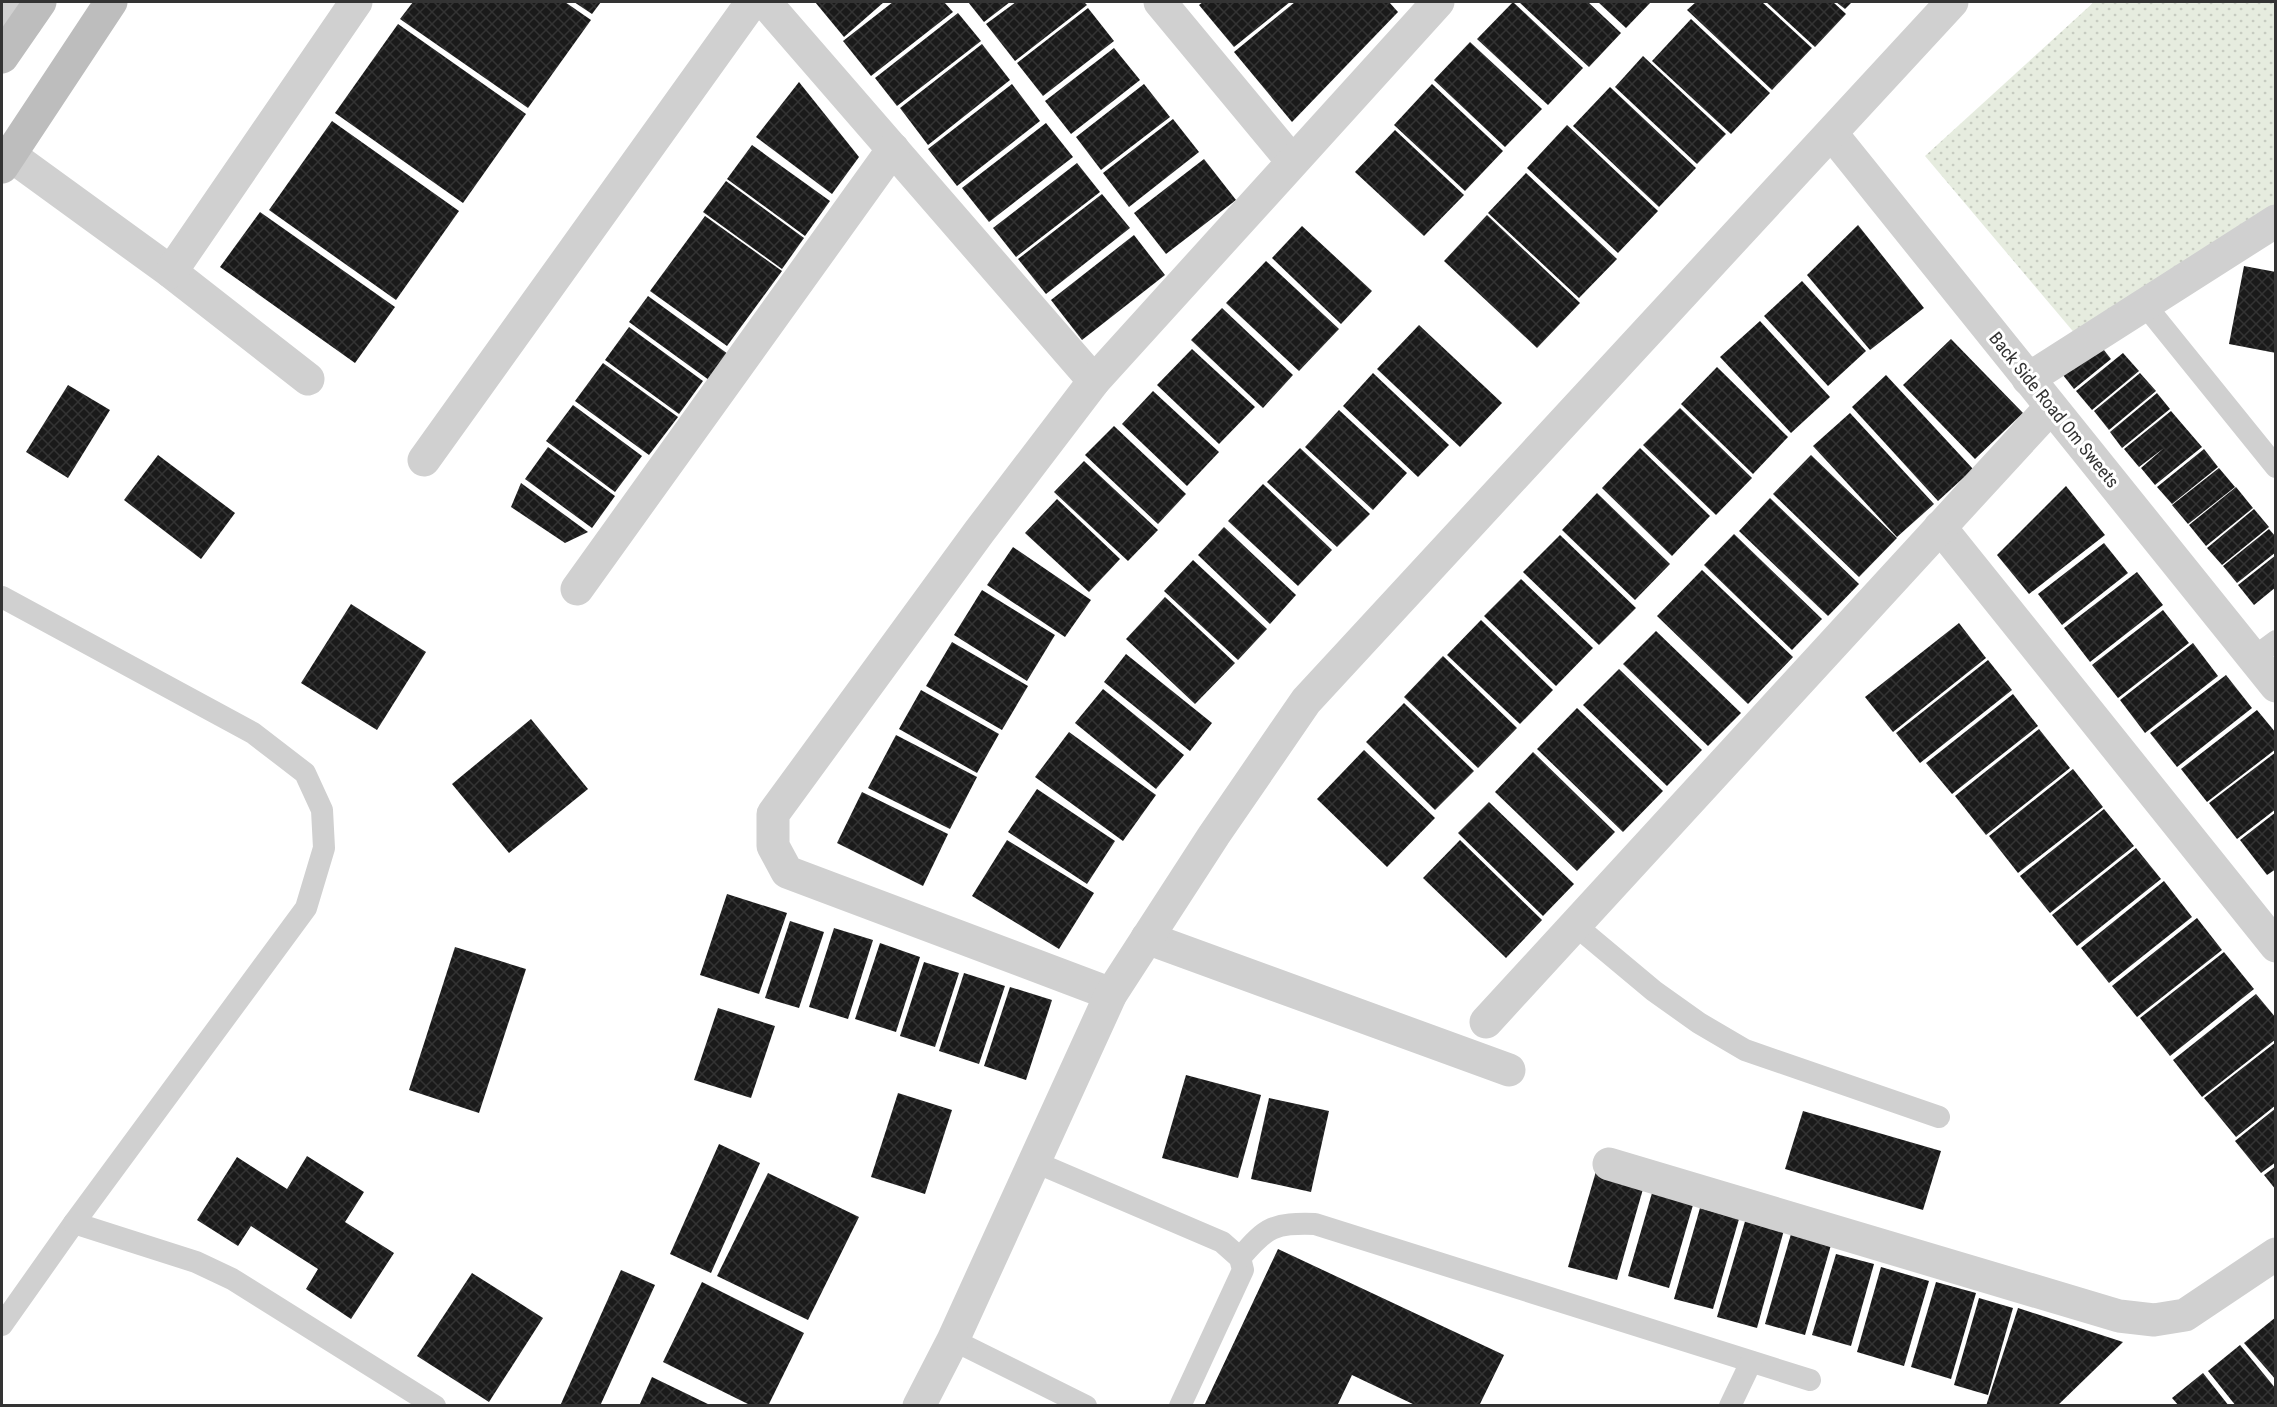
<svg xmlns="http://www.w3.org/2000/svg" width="2277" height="1407" font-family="'Roboto Condensed',sans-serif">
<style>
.green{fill:url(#green-dots)}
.building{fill:url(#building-cross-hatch)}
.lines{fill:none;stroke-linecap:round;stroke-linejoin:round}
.lane{stroke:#d0d0d0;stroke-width:22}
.street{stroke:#d0d0d0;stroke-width:33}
.secondary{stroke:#bdbdbd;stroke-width:33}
.labels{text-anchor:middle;stroke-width:6;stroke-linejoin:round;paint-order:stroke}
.street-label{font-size:18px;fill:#333;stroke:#fff}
</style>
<defs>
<pattern id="green-dots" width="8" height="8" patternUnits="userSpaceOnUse" patternTransform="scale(1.5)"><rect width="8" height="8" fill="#e6ecdf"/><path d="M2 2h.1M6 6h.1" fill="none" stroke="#c6cbc0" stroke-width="1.8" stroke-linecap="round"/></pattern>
<pattern id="building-cross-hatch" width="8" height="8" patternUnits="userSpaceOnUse" patternTransform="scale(1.5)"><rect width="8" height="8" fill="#1a1a1a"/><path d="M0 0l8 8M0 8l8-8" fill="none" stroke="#333"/></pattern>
</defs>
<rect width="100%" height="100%" fill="#fff"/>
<path class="green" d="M2094,2H2275V211L2082,342L1925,156Z"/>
<g class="building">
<path d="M413,2H565L591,20L528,108L400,19Z"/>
<path d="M574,2H601L592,14Z"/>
<path d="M815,2H884L844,37Z"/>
<path d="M893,2H944L953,12L871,76L843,41Z"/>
<path d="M968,2H1010L984,22Z"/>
<path d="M1016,2H1084L1087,5L1015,61L986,24Z"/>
<path d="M1203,2H1290L1234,47L1199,5Z"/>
<path d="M1295,2H1389L1398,12L1292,122L1234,52Z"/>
<path d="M1513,2L1583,68L1548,105L1477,39Z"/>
<path d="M1519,2H1588L1621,33L1589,67Z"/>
<path d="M1598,2H1651L1626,28Z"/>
<path d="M1696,2H1762L1812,48L1772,90L1687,10Z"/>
<path d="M1766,2H1833L1846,14L1815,47Z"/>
<path d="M1836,2H1852L1845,9Z"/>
<path d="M1088,8L1114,41L1043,96L1017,63Z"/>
<path d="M958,13L981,41L897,106L875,78Z"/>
<path d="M1691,19L1770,93L1731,134L1652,61Z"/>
<path d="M398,24L526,114L463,203L335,113Z"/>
<path d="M1470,42L1542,109L1505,147L1434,80Z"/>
<path d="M982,44L1010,80L928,145L900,108Z"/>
<path d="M1114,48L1140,80L1071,134L1045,101Z"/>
<path d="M1643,56L1726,134L1697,164L1615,87Z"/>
<path d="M799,82L859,157L832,194L756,137Z"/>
<path d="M1012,84L1040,121L957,186L928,149Z"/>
<path d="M1144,84L1170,117L1101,170L1076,137Z"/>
<path d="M1432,84L1503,151L1465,191L1394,125Z"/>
<path d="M1610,87L1696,168L1659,207L1573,126Z"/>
<path d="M1173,119L1199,152L1129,207L1103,173Z"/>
<path d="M332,121L459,211L396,300L269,210Z"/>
<path d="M1046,123L1073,157L989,222L962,188Z"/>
<path d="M1567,125L1658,211L1618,253L1527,168Z"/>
<path d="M1395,130L1464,195L1424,236L1355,172Z"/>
<path d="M752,145L830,201L805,236L727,179Z"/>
<path d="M1204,159L1236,200L1166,254L1134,213Z"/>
<path d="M1077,163L1100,192L1016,257L993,228Z"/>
<path d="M1526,173L1617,259L1579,298L1488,213Z"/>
<path d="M726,181L804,238L782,269L703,212Z"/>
<path d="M1102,194L1130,228L1046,294L1018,259Z"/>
<path d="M260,212L395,307L355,363L220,267Z"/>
<path d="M1487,215L1580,303L1537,348L1444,261Z"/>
<path d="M705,216L782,271L727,346L650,291Z"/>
<path d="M1858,225L1924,308L1870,350L1807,275Z"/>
<path d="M1302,226L1372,291L1341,324L1272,258Z"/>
<path d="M1134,235L1165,275L1082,340L1051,300Z"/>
<path d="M1266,261L1339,329L1299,371L1226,303Z"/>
<path d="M2244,266L2276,272V353L2229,344Z"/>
<path d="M1802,281L1866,351L1828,386L1764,316Z"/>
<path d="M648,296L728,354L709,380L629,322Z"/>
<path d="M1222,308L1293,375L1263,408L1191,340Z"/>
<path d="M1760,321L1830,397L1791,433L1720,357Z"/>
<path d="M1419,325L1502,403L1460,447L1377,369Z"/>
<path d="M629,327L703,381L679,414L605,360Z"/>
<path d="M1951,339L2023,413L1975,459L1903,385Z"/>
<path d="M2096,340L2111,359L2074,389L2059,370Z"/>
<path d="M1192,349L1255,407L1219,444L1157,385Z"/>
<path d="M2123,353L2139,371L2092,410L2076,391Z"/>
<path d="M603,363L678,417L649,455L575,401Z"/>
<path d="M1717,367L1788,437L1753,474L1681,404Z"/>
<path d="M1373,373L1449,445L1418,477L1343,406Z"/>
<path d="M2140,373L2156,391L2109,430L2094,411Z"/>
<path d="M1886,375L1973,469L1938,501L1852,407Z"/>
<path d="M68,385L110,410L68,478L26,452Z"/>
<path d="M1153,391L1219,452L1187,486L1122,424Z"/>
<path d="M2157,393L2170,409L2122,448L2110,432Z"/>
<path d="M573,405L642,456L615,492L546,441Z"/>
<path d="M1680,408L1752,478L1716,515L1643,445Z"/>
<path d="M1339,410L1407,473L1373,510L1305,447Z"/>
<path d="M2171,411L2202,447L2155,485L2141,468L2164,448L2139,467L2124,449Z"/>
<path d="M1850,413L1934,504L1897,537L1813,446Z"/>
<path d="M1114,426L1186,494L1158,524L1085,455Z"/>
<path d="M548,447L615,496L592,528L525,479Z"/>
<path d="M1300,448L1370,514L1337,547L1267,482Z"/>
<path d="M1640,448L1710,516L1672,556L1602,488Z"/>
<path d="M2204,449L2218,467L2172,504L2157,487Z"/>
<path d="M158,455L235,513L201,559L124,500Z"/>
<path d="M1811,455L1897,538L1859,577L1773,494Z"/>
<path d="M1084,461L1158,530L1128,561L1054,492Z"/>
<path d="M2219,468L2235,487L2188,524L2172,505Z"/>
<path d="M521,483L588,532L565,543L511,507Z"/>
<path d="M1263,484L1332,550L1298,586L1228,521Z"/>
<path d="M2066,486L2105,535L2029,594L1997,555Z"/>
<path d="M2236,487L2253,508L2206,546L2189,525Z"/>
<path d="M1597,493L1670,564L1635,600L1562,530Z"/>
<path d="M1770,498L1859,584L1828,616L1739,531Z"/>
<path d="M1057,499L1120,559L1089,592L1025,533Z"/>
<path d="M2254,509L2269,527L2222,565L2207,548Z"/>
<path d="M1224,527L1296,595L1270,624L1198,555Z"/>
<path d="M2269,529L2276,537V552L2237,583L2223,566Z"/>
<path d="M1734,534L1822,619L1792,650L1704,565Z"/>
<path d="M1560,535L1636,608L1599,645L1523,572Z"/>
<path d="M2104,543L2128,573L2062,625L2038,594Z"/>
<path d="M1013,547L1091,600L1065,637L987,585Z"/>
<path d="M2276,555V587L2254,605L2238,585Z"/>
<path d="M1193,560L1267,629L1238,660L1164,591Z"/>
<path d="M1702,570L1793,657L1748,704L1657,616Z"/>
<path d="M2137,572L2163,605L2090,662L2064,628Z"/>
<path d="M1521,579L1593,648L1556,686L1484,616Z"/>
<path d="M982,590L1055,635L1027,681L954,635Z"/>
<path d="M1165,597L1235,663L1195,704L1126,639Z"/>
<path d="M351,604L426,652L377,730L301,683Z"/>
<path d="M2163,610L2189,643L2118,698L2092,665Z"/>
<path d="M1481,620L1553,690L1520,724L1447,655Z"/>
<path d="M1959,623L1986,658L1893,732L1865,697Z"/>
<path d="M1656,631L1741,713L1708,746L1623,664Z"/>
<path d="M952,642L1028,686L1002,730L926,686Z"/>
<path d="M2193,643L2218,676L2145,733L2120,700Z"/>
<path d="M1126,654L1212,723L1190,751L1104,682Z"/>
<path d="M1443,656L1517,728L1478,768L1404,697Z"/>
<path d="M1988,660L2012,690L1920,763L1896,733Z"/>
<path d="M1619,669L1702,750L1667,786L1583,705Z"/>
<path d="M2226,675L2252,708L2177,767L2150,733Z"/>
<path d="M1103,689L1184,755L1156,789L1075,723Z"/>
<path d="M921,690L999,734L977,773L899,729Z"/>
<path d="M2013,694L2038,726L1952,794L1926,763Z"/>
<path d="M1404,703L1474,771L1435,810L1366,742Z"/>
<path d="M1577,708L1663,791L1623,832L1537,749Z"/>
<path d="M2257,710L2276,733V749L2207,802L2181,769Z"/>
<path d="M531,719L588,789L509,853L452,784Z"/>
<path d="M2039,729L2070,768L1986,835L1955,796Z"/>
<path d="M1069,732L1156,795L1123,841L1035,777Z"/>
<path d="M896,735L977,777L950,829L868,788Z"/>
<path d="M1364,750L1435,818L1387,867L1317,799Z"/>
<path d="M1533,752L1615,832L1577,871L1495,792Z"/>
<path d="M2276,752V809L2237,839L2209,803Z"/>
<path d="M2073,769L2103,807L2018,873L1989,836Z"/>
<path d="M1037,789L1115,841L1087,884L1008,832Z"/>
<path d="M862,792L948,834L923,886L837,843Z"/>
<path d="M1489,802L1574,884L1543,916L1458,833Z"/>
<path d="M2104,809L2134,846L2050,913L2020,876Z"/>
<path d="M2276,812V869L2267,875L2240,840Z"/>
<path d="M1007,840L1094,893L1059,949L972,896Z"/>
<path d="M1460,840L1542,920L1506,958L1423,878Z"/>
<path d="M2136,848L2161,879L2077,946L2052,915Z"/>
<path d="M2164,881L2192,917L2109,983L2081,948Z"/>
<path d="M727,894L787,913L759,994L700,975Z"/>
<path d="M2197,918L2222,950L2137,1017L2112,986Z"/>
<path d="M790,921L824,932L799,1008L765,998Z"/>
<path d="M834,928L873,940L848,1019L809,1007Z"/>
<path d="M880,943L920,957L896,1032L855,1019Z"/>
<path d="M455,947L526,969L479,1113L409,1090Z"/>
<path d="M2224,952L2254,989L2170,1056L2140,1018Z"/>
<path d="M924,962L959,973L935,1047L900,1036Z"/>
<path d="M964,973L1005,986L979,1064L939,1051Z"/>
<path d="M1010,987L1052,1000L1026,1080L984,1066Z"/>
<path d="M2256,994L2276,1018V1039L2202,1097L2173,1060Z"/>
<path d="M718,1008L775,1026L751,1098L694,1080Z"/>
<path d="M2276,1042V1105L2236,1137L2204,1098Z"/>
<path d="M1186,1075L1261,1095L1238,1178L1162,1158Z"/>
<path d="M898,1093L952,1110L925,1194L871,1177Z"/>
<path d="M1269,1098L1329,1111L1311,1192L1251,1179Z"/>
<path d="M2276,1108V1162L2261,1173L2235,1141Z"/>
<path d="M1803,1111L1941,1151L1923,1210L1785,1169Z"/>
<path d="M719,1144L760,1163L711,1273L670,1254Z"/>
<path d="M307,1156L364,1192L345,1222L394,1253L351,1319L306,1289L318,1269L251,1226L238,1246L197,1220L237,1157L287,1189Z"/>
<path d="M2276,1166V1190L2264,1175Z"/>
<path d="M1597,1168L1645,1182L1617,1280L1568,1267Z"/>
<path d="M768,1173L859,1217L808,1320L717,1276Z"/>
<path d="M1652,1193L1693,1205L1669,1288L1628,1276Z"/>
<path d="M1700,1208L1739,1219L1713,1309L1674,1299Z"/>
<path d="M1746,1218L1784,1230L1757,1328L1717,1317Z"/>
<path d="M1791,1234L1831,1245L1805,1335L1765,1324Z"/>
<path d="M1278,1249L1504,1355L1479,1406H1417L1352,1375L1337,1406H1204Z"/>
<path d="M1836,1254L1874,1264L1851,1346L1812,1335Z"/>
<path d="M1881,1267L1929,1281L1904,1366L1857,1352Z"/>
<path d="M621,1270L655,1285L600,1406H560Z"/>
<path d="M472,1273L543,1318L489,1402L417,1356Z"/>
<path d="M702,1282L804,1333L768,1406H752L663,1362Z"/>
<path d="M1936,1282L1976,1293L1951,1379L1911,1367Z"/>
<path d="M1979,1298L2013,1308L1988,1395L1954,1385Z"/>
<path d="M2018,1308L2123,1342L2057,1406H1986Z"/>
<path d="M2276,1317V1380L2244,1343Z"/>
<path d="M2240,1345L2276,1389V1406H2236L2208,1371Z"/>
<path d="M2203,1373L2229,1406H2179L2172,1398Z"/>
<path d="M652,1377L712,1406H639Z"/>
</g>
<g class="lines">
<g class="lane">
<path d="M2145,305L2276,467"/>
<path d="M2,597L253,733L305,773L322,810L324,848L306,908L74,1223L2,1325"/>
<path d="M2253,658L2276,641"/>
<path d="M1575,925L1654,991L1699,1023L1745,1050L1939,1117"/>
<path d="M1035,1162L1222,1242L1240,1258L1243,1270L1180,1406"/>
<path d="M74,1223L196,1262L232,1279L435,1406"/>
<path d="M1240,1258C1267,1226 1274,1223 1315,1224L1810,1380"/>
<path d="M953,1340L1086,1406"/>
<path d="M1730,1406L1751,1362"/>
</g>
<g class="street">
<path d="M765,2L1094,381"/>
<path d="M1160,2L1292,161"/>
<path d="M2,15L26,22"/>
<path d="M1832,134L2276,686"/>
<path d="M10,155L171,272L308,379"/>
<path d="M171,272L356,2"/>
<path d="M2028,379L2276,221"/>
<path d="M424,460L752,2"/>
<path d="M1940,527L2276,946"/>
<path d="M577,589L893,149"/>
<path d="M1147,938L1509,1070"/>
<path d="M1111,994L787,872L773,846V814L979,532L1094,381L1438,2"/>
<path d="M1486,1022L2051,407"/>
<path d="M1609,1164L2119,1316L2154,1320L2185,1315L2276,1254"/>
<path d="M919,1406L953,1340L1111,994L1214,835L1306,701L1952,2"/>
</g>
<g class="secondary">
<path d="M2,57L40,2"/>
<path d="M2,167L111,2"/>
</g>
</g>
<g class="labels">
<g class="street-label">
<text transform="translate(2054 410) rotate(51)" y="6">Back Side Road Om Sweets</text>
</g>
</g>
<rect width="2277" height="1407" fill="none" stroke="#333333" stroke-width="6"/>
</svg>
